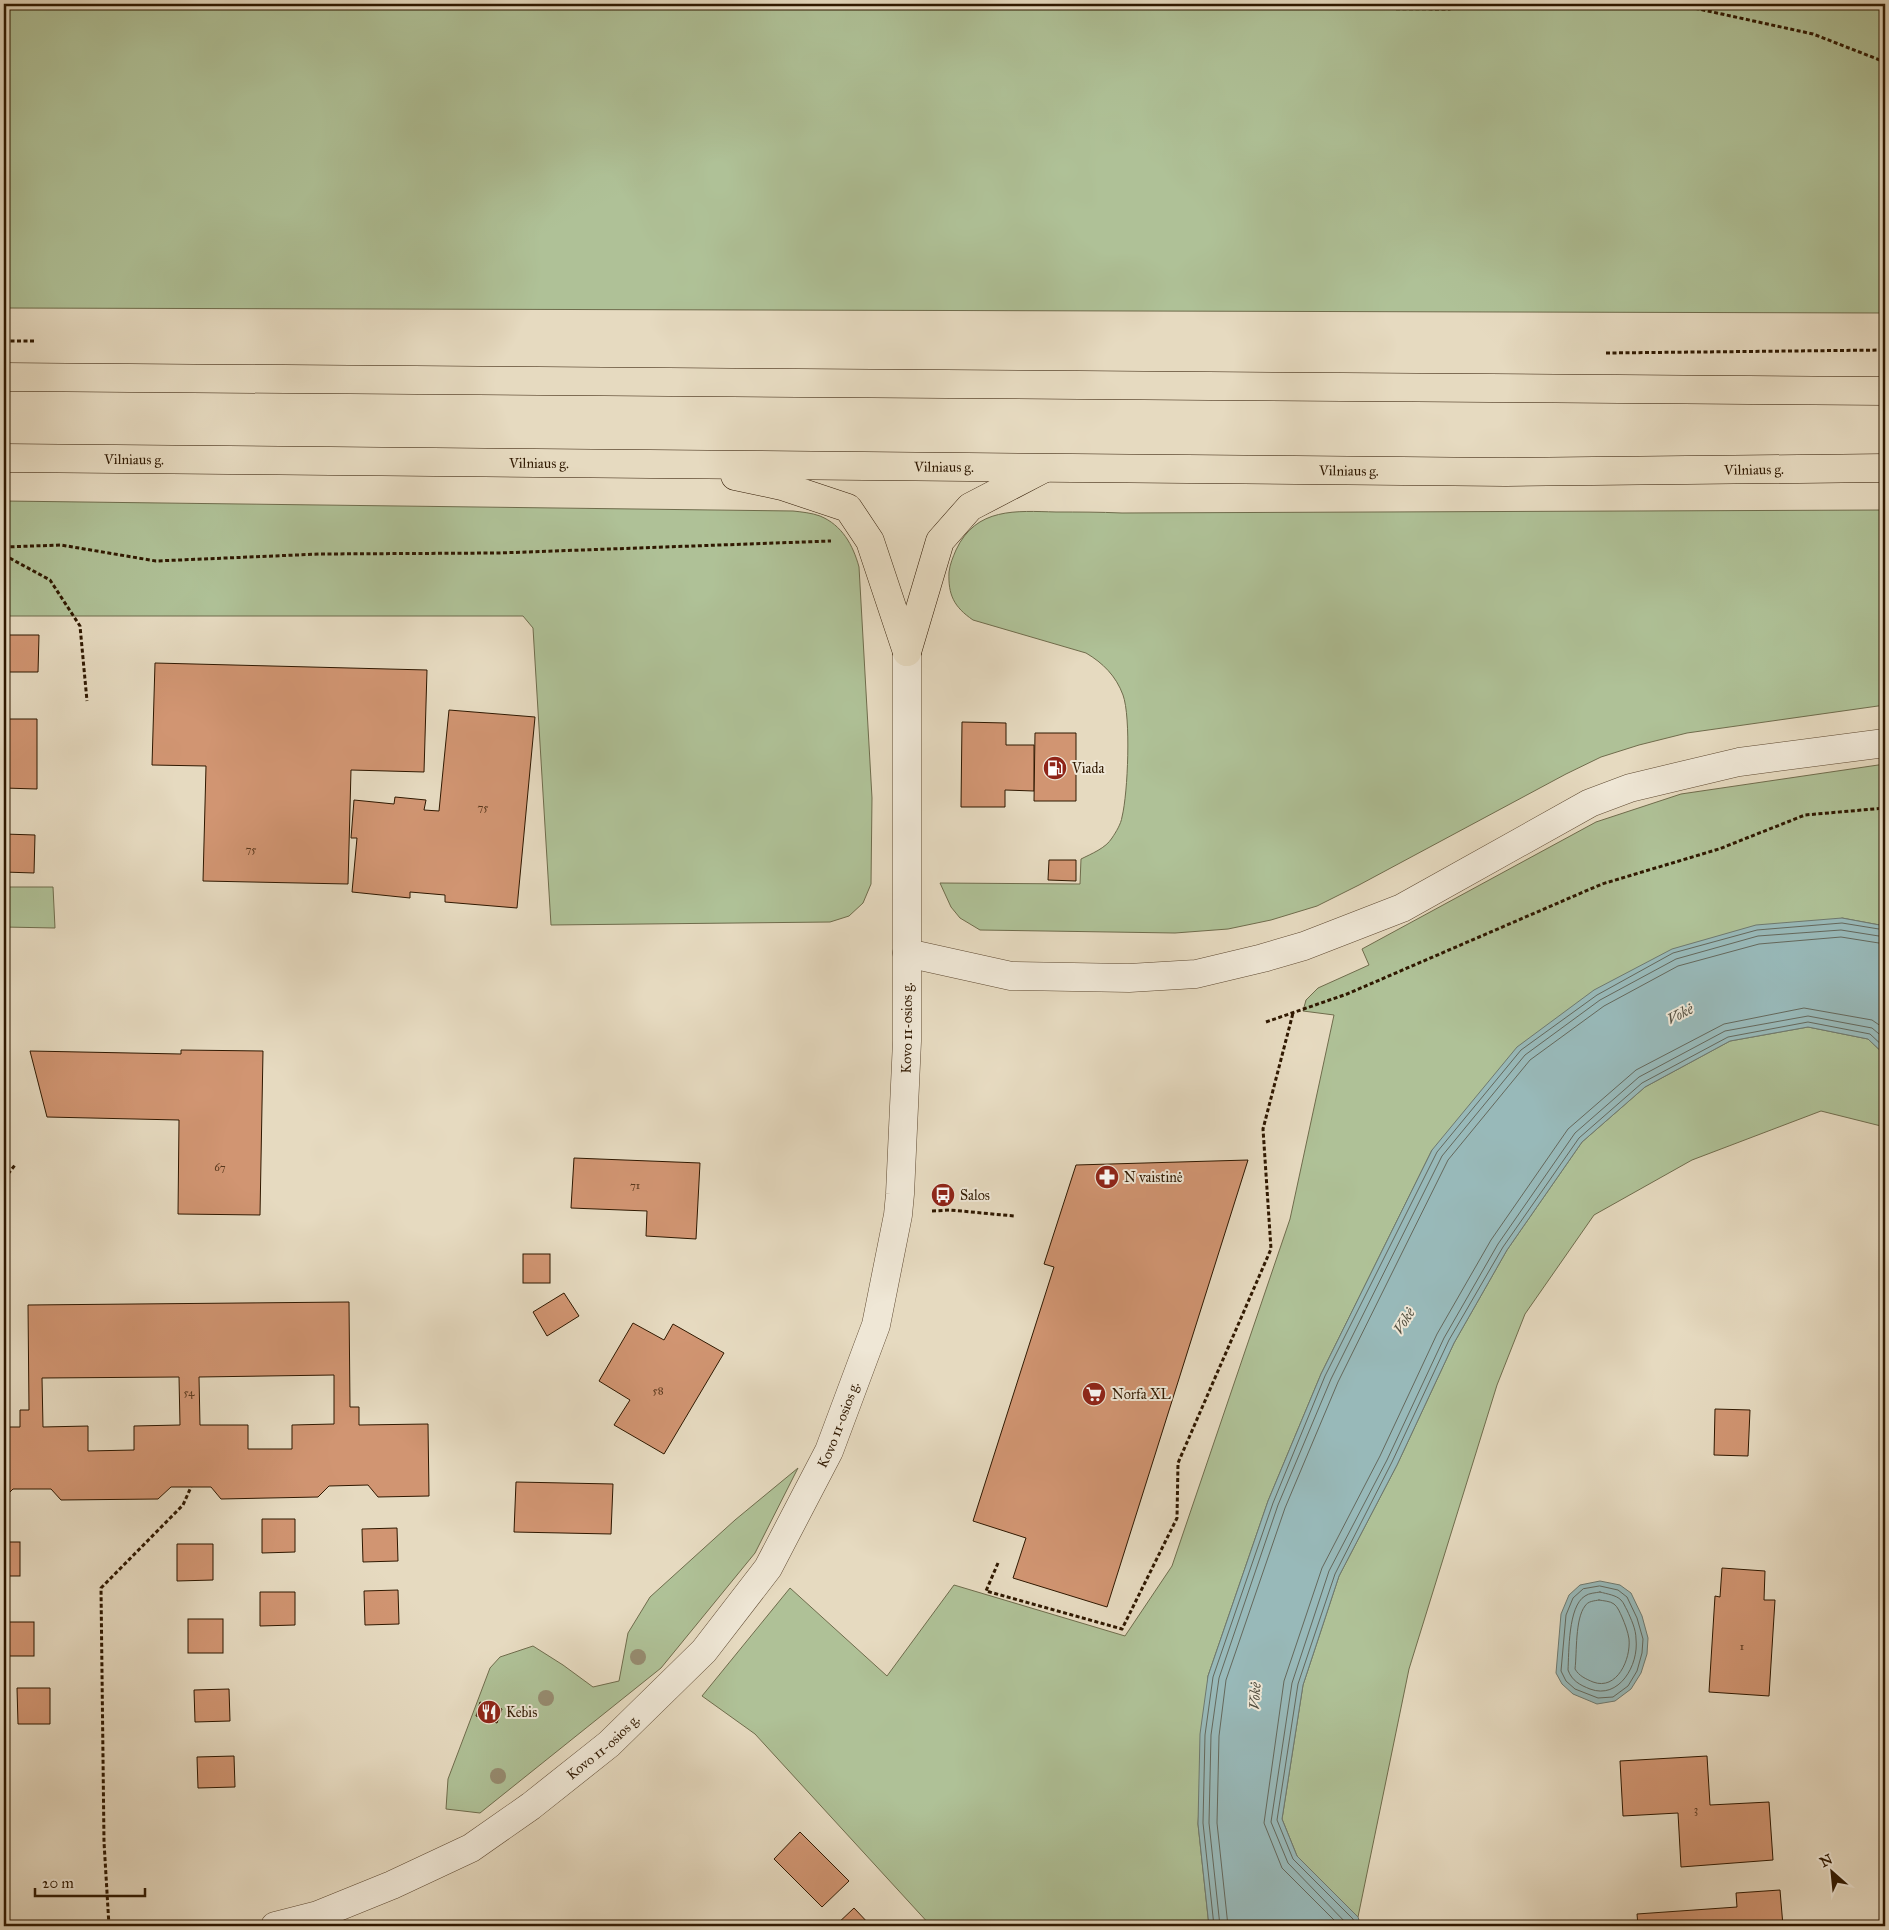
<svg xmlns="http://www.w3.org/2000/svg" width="1889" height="1930" font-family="'IM FELL Great Primer',serif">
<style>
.green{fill:#afc197;stroke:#6f6c4c}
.water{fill:#98b9b9;stroke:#6e796f}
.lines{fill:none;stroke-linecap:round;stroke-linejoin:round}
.shore{stroke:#64685c;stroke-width:1}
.building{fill:#d19572;stroke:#2f1800;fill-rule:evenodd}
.minor-casing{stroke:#5d4830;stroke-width:29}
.highway-casing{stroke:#2f1800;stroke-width:29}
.path{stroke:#2f1800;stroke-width:3;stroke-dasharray:4 2.5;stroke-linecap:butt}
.minor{stroke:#efe7d6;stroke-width:28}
.highway{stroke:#e6dac0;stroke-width:28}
.tree{fill:#968b6f}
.labels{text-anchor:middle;stroke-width:4;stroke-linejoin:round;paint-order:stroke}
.number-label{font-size:11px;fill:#58371c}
.street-label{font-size:14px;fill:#2f1800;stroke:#efe7d6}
.poi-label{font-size:14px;fill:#2f1800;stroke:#efe7d6;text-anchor:start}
.water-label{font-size:15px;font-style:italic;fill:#545041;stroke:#efe7d6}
</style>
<rect width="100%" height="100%" fill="#e6dac0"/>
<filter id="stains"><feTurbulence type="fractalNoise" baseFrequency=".004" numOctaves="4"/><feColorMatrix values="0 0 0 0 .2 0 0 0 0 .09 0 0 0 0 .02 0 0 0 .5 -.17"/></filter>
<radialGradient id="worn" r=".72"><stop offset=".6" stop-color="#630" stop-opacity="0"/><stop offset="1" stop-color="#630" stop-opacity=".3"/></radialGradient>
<g class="green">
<path d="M4,4H1885V313L4,308Z"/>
<path d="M4,501L793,511C802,512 812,513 820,516C842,525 853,545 859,567L872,798L871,884L863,903L849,916L830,922L551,925L533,628L523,616H4Z"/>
<path d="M1885,510V705L1687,733L1639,745L1601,757L1566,774L1359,885L1317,906L1271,920L1228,929L1175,933L980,930L960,918L951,907L940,883L1080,884L1081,859C1091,854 1106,848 1112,838C1116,832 1121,824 1122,817C1128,793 1131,717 1123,695C1116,676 1103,663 1086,653L973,620C954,607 948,595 949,572C950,564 953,557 956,550C976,507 1016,511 1056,512C1078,512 1100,512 1122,513Z"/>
<path d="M1885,764V926L1842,918L1432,1150L1321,1374L1268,1501L1208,1676L1198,1824L1209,1926H931L755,1734L702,1696L790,1588L887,1676L954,1585L1125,1636L1172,1566L1290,1219L1334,1015L1303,1011L1306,1000L1318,988L1369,965L1362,949L1596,822L1681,794Z"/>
<path d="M4,887H53L55,928L4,927Z"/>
<path d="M1808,1027L1868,1039L1885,1055V1127L1821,1111L1692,1160L1594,1215L1525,1314L1497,1385L1409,1669L1358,1917L1297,1856L1282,1819L1303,1685L1339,1576L1397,1465L1454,1343L1507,1250L1582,1142L1645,1087L1730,1041Z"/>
<path d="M798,1468L755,1553L661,1668L480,1813L446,1809L448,1779L490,1668L500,1657L533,1646L563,1665L593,1687L619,1681L628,1633L650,1597L735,1520Z"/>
</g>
<g class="water">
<path d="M1842,918L1885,926V1055L1868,1039L1808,1027L1730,1041L1645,1087L1582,1142L1507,1250L1454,1343L1397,1465L1339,1576L1303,1685L1282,1819L1297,1856L1358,1917L1361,1926H1209L1198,1824L1200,1734L1208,1676L1268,1501L1321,1374L1432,1150L1517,1047L1594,990L1672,949L1756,925Z"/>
<path d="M1600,1581L1620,1585L1631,1593L1642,1616L1648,1638L1647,1654L1641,1673L1631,1689L1615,1701L1597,1704L1573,1694L1562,1684L1556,1673L1561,1614L1569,1595L1580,1585Z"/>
</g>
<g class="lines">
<g class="shore">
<path d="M1600,1586L1618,1590L1627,1597L1637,1618L1643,1639L1642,1653L1637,1671L1628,1686L1613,1697L1598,1698L1575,1689L1566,1681L1561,1671L1566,1615L1573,1598L1583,1589Z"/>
<path d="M1600,1592C1607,1594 1616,1595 1621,1600C1624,1603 1625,1607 1627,1610C1631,1619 1636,1629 1636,1639C1639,1665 1619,1700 1590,1689C1580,1685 1572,1681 1568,1670C1569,1652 1568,1606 1585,1596C1589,1593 1595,1593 1600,1592Z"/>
<path d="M1599,1600C1604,1601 1610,1601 1614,1604C1618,1607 1620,1613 1622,1617C1625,1624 1628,1632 1629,1639C1631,1659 1617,1691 1593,1682C1586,1679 1579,1676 1575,1669C1577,1652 1575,1619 1585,1606C1588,1601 1594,1601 1599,1600Z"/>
<path d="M1214,1926L1203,1823L1205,1735L1213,1677L1273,1503L1325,1376L1437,1152L1521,1050L1597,995L1673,953L1757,930L1842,923L1885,930"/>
<path d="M1220,1926L1209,1823L1211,1735L1219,1678L1278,1505L1331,1379L1442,1156L1525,1055L1600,1000L1676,959L1758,936L1841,930L1885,937"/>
<path d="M1228,1926L1217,1823L1219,1736L1226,1680L1285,1508L1338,1382L1448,1160L1530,1060L1604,1006L1678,966L1759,944L1841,937L1885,944"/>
<path d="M1340,1926L1282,1868L1264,1823L1284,1681L1322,1568L1380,1456L1437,1334L1491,1240L1568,1129L1636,1070L1724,1024L1804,1008L1872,1020L1885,1029"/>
<path d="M1349,1926L1288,1863L1271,1822L1292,1683L1329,1571L1387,1460L1444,1338L1498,1244L1575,1133L1639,1077L1725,1031L1808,1016L1872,1028L1885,1039"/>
<path d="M1356,1926L1353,1919L1293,1859L1277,1820L1298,1684L1335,1574L1392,1462L1449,1340L1503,1247L1579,1138L1642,1083L1728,1037L1808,1022L1870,1034L1885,1048"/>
</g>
</g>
<g class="building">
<path d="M4,635H39L38,672H4Z"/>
<path d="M155,663L427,670L424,772L351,770L348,884L203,881L206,766L152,765Z"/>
<path d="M449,710L535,717L517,908L445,902V895L410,892V898L352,892L357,838H351L354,800L394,804L395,797L426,800L424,810L439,811Z"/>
<path d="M4,719H37V789L4,788Z"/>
<path d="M962,722L1006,723V745H1034V791L1005,790V807H961Z"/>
<path d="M1035,733H1076V801H1034Z"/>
<path d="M4,834L35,835L34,873L4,872Z"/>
<path d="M1049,860H1076V881L1048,880Z"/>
<path d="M181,1050L263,1051L260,1215L178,1214L179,1120L47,1117L30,1051L181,1054Z"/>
<path d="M574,1158L700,1163L696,1239L646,1236L647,1211L571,1208Z"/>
<path d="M1248,1160L1107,1607L1013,1578L1026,1538L973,1521L1054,1267L1044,1264L1076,1165Z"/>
<rect x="523" y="1254" width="27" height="29"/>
<path d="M564,1293L579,1316L547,1336L533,1312Z"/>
<path d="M349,1302L350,1407H359V1425L428,1424L429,1496L378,1497L368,1485L329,1486L318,1497L221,1499L211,1487H171L158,1499L61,1500L51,1489H13L4,1498V1427H20V1410H29L28,1305ZM334,1375V1424L292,1425V1449H248V1425H200L199,1377ZM179,1377L180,1425L134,1426V1450L88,1451V1426L43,1427L42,1378Z"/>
<path d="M633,1323L664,1340L673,1324L724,1353L664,1454L614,1425L630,1400L599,1381Z"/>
<path d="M1715,1409L1750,1410L1748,1456L1714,1455Z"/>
<path d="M516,1482L613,1484L611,1534L514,1532Z"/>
<path d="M262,1519H295V1552L262,1553Z"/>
<path d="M397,1528L398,1561L363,1562L362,1529Z"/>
<rect x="4" y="1542" width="16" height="34"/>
<path d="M177,1544H213V1580L177,1581Z"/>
<path d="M1722,1568L1765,1571L1764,1600H1775L1769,1696L1709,1692L1715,1596L1720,1597Z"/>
<path d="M398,1590L399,1624L365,1625L364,1591Z"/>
<path d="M260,1592H295V1625L260,1626Z"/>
<rect x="188" y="1619" width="35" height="34"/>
<rect x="4" y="1622" width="30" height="34"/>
<path d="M17,1688H50V1724H18Z"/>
<path d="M229,1689L230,1721L195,1722L194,1690Z"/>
<path d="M480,1702L502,1709L497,1723L476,1716Z"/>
<path d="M234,1756L235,1787L198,1788L197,1757Z"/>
<path d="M1707,1756L1710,1805L1769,1802L1773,1860L1681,1867L1678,1813L1623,1816L1620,1761Z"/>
<path d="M800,1832L849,1881L822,1907L774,1859Z"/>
<path d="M1780,1890L1783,1926H1638L1637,1914L1737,1907L1736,1893Z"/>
<path d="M854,1908L871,1926H835Z"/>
</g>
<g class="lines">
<g class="minor-casing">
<g id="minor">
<path d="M907,953L1011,976L1129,978L1196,974L1263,958L1304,946L1402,908L1590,803L1630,788L1739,762L1885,743"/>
<path id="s1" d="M275,1926L318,1915L392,1885L471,1848L531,1806L609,1744L704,1651L768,1568L829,1451L876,1325L898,1215L900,1194L907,1041V652"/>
</g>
</g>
<g class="highway-casing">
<g id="highway">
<path d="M4,377L1885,391"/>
<path id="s2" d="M4,458L1506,472L1885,468"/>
<path d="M735,476L782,486L848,508L870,541L907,652"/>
<path d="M907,652L940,541L970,507L1043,469"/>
</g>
</g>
<g class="path">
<path d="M1286,4L1302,8L1449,9L1467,4"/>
<path d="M1676,4L1813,34L1885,62"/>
<path d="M4,341H35"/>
<path d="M1606,353L1885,350"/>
<path d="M4,547L61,545L156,561L320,554L499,553L831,541"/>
<path d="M4,555L50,580L80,626L87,701"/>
<path d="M1266,1022L1347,994L1602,884L1719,849L1805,815L1885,808"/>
<path d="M4,1179L15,1165"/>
<path d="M932,1211L950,1210L1014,1216"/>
<path d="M998,1563L986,1591L1122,1629L1177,1518L1178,1463L1271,1249L1263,1129L1293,1013"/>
<path d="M109,1926L104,1842L101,1588L183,1505L191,1487"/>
</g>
<use href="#minor" class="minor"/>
<use href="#highway" class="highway"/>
</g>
<g class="tree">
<circle cx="638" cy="1657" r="8"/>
<circle cx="546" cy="1698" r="8"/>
<circle cx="498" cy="1776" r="8"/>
</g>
<defs>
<g id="fuel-disc" transform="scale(1.25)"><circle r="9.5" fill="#8f2418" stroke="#efe7d6"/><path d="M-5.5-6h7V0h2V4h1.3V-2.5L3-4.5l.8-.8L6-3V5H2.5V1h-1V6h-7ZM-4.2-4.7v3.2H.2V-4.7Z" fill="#fff"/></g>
<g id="pharmacy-disc" transform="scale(1.25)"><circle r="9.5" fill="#8f2418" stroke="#efe7d6"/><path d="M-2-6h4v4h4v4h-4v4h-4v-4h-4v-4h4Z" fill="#fff"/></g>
<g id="bus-disc" transform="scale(1.25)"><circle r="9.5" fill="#8f2418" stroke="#efe7d6"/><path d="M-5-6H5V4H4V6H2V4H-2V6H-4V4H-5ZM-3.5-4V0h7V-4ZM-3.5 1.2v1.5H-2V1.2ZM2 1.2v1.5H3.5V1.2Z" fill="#fff"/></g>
<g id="supermarket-disc" transform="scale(1.25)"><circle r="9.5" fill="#8f2418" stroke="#efe7d6"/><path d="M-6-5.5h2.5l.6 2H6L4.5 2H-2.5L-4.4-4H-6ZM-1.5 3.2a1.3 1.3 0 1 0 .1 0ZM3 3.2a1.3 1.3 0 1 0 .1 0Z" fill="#fff"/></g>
<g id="restaurant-disc" transform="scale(1.25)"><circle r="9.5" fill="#8f2418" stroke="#efe7d6"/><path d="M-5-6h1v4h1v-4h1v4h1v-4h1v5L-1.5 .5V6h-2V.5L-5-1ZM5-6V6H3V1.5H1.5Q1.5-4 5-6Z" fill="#fff"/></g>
</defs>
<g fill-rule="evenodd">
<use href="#fuel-disc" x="1055" y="768"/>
<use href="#pharmacy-disc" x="1107" y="1177"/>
<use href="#bus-disc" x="943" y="1195"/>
<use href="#supermarket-disc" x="1094" y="1394"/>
<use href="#restaurant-disc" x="489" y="1712"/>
</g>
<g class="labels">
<g class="number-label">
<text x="483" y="811">75</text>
<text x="251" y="853">75</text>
<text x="220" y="1171">67</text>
<text x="635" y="1189">71</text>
<text x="658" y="1394">58</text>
<text x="189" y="1396">54</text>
<text x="1742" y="1650">1</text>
<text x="1696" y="1813">3</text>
</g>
<g class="street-label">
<text dy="5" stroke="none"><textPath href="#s2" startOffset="130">Vilniaus g.</textPath></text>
<text dy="5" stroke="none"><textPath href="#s2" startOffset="535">Vilniaus g.</textPath></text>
<text dy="5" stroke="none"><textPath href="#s2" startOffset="940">Vilniaus g.</textPath></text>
<text dy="5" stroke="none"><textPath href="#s2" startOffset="1750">Vilniaus g.</textPath></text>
<text dy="5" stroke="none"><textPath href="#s2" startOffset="1345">Vilniaus g.</textPath></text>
<text dy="5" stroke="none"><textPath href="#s1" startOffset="1188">Kovo 11-osios g.</textPath></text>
<text dy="5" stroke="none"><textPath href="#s1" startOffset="782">Kovo 11-osios g.</textPath></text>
<text dy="5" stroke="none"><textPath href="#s1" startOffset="378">Kovo 11-osios g.</textPath></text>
</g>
<g class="poi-label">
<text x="1072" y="773">Viada</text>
<text x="1124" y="1182">N vaistinė</text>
<text x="960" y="1200">Salos</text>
<text x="1112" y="1399">Norfa XL</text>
<text x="506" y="1717">Kebis</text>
</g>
<g class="water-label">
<text transform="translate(1680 1014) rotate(-27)" y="5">Vokė</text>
<text transform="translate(1404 1321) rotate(-58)" y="5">Vokė</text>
<text transform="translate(1255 1696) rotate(-87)" y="5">Vokė</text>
</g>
</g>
<rect width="1889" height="1930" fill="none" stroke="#e6dac0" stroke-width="20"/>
<rect x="5" y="5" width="1879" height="1920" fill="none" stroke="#2f1800" stroke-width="2.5"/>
<rect x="10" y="10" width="1869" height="1910" fill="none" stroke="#2f1800"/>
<g transform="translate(1832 1872) rotate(333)" stroke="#efe7d6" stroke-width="4" paint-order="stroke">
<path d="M0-4L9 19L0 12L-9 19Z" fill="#2f1800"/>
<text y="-8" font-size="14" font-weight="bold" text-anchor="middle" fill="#2f1800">N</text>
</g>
<path d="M35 1888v8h110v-8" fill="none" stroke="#2f1800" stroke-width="2.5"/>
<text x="42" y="1888" font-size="15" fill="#2f1800" stroke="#efe7d6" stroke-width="4" paint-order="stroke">20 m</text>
<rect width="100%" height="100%" filter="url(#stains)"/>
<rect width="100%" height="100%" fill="url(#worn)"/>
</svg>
